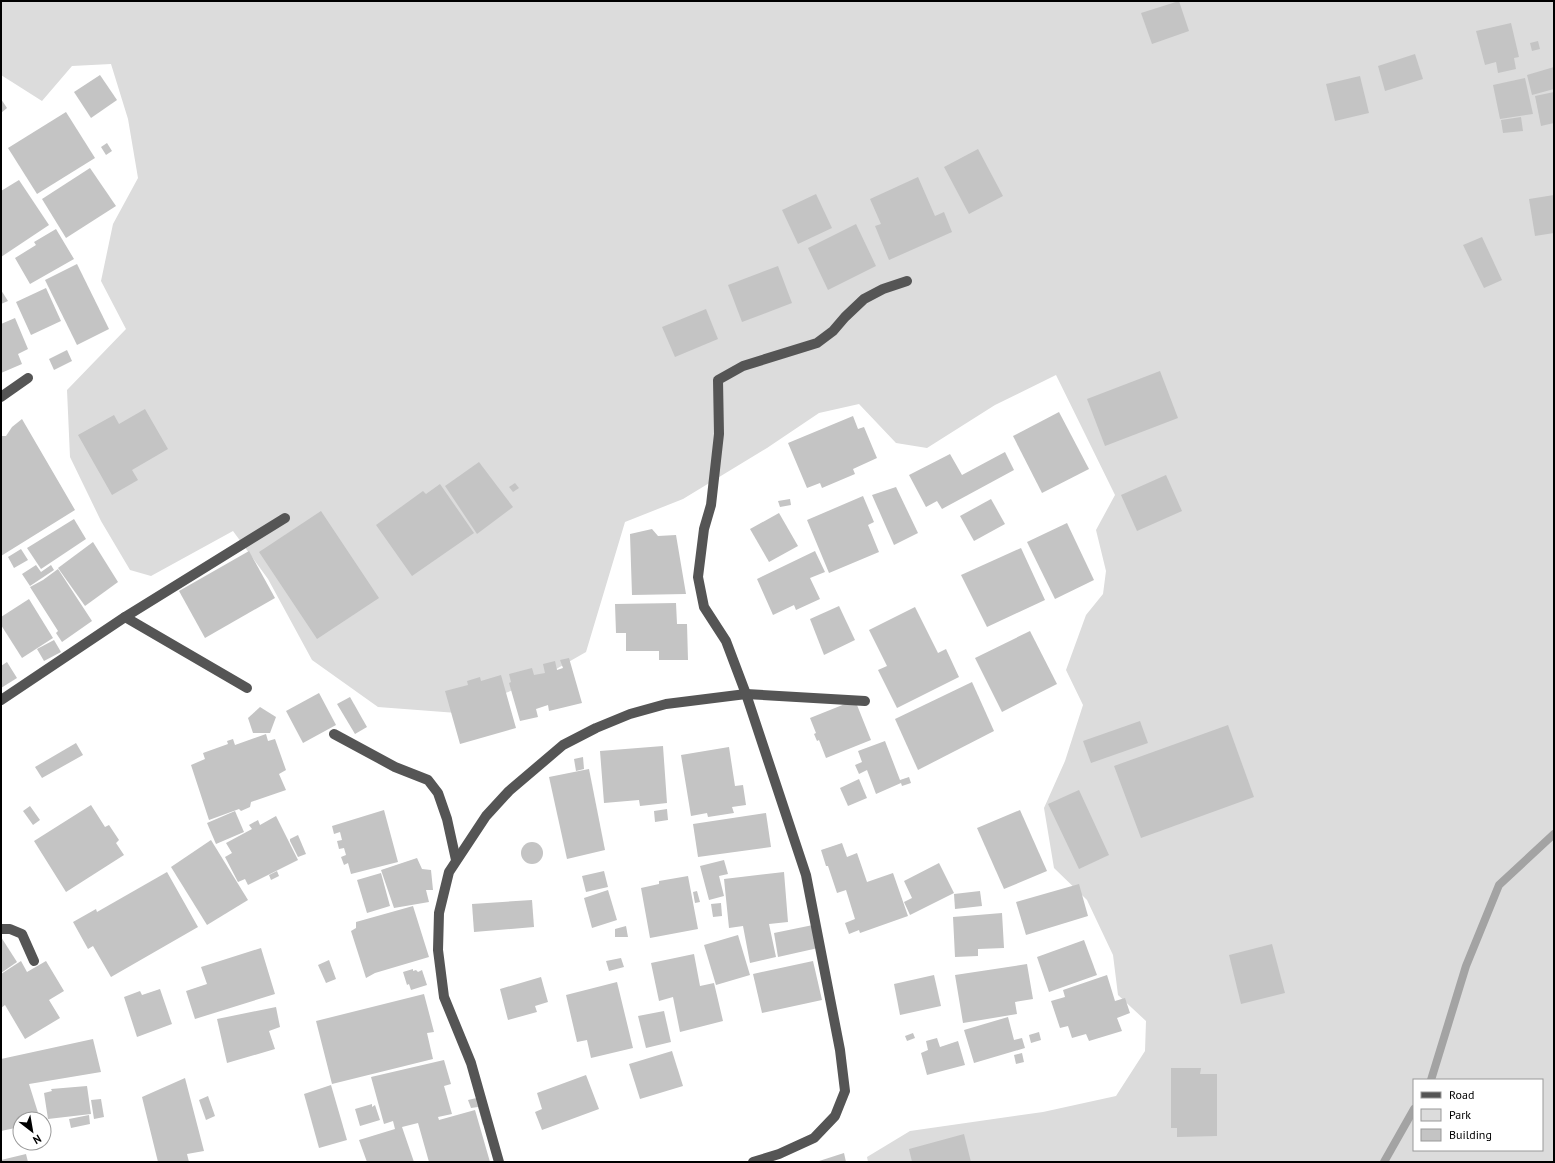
<svg xmlns="http://www.w3.org/2000/svg" width="1555" height="1163" viewBox="0 0 1555 1163" font-family="'PT Sans',sans-serif">
  <style>
    .green { fill: #dcdcdc; fill-rule: evenodd }
    .lines { fill: none; stroke-linecap: round; stroke-linejoin: round }
    .stream { stroke: #a3a3a3; stroke-width: 8 }
    .building { fill: #c4c4c4 }
    .minor { stroke: #555; stroke-width: 10 }
  </style>
  <rect width="100%" height="100%" fill="#fff"/>
  <!-- green -->
  <path class="green" d="M1,1h1553v1161h-686l-1,-5 43,-26 133,-19 73,-16 29,-45 1,-30 -28,-26 -5,-40 -26,-55 -33,-32 -10,-60 21,-47 18,-56 -17,-35 20,-55 17,-21 3,-23 -10,-41 19,-35 -59,-120 -61,30 -68,43 -31,-5 -37,-39 -40,9 -52,35 -84,51 -58,23 -39,130 -49,28 -80,33 -79,-6 -66,-47 -44,-81 -35,-48 -82,45 -21,-6 -29,-49 -31,-64 -3,-67 59,-61 -25,-48 12,-57 25,-46 -10,-59 -17,-55 -39,2 -30,35 -41,-26zM1414,1080h128v70h-128z"/>
  <g class="lines">
    <!-- stream -->
    <g class="stream">
      <path d="M1431,1080l35,-114 33,-81 55,-51"/>
      <path d="M1384,1162l30,-53"/>
    </g>
  </g>
  <!-- building -->
  <g class="building">
    <path d="M1179,1l10,30 -37,13 -11,-31z"/>
    <path d="M1511,23l8,34 -5,1 2,11 -18,4 -2,-11 -11,3 -9,-34z"/>
    <path d="M1538,41l2,8 -8,2 -2,-8z"/>
    <path d="M1415,54l8,25 -38,12 -7,-25z"/>
    <path d="M1554,67v22l-22,6 -5,-20z"/>
    <path d="M100,75l17,25 -26,18 -17,-26z"/>
    <path d="M1360,76l9,37 -34,8 -9,-37z"/>
    <path d="M1525,78l8,36 -33,5 -7,-34z"/>
    <path d="M1554,92v31l-13,3 -6,-30z"/>
    <path d="M1,99l6,9 -6,5z"/>
    <path d="M66,112l29,46 -58,36 -29,-46z"/>
    <path d="M1521,117l2,14 -20,2 -2,-13z"/>
    <path d="M107,143l5,8 -6,4 -5,-8z"/>
    <path d="M978,149l25,47 -34,18 -25,-47z"/>
    <path d="M90,168l26,38 -50,32 -24,-39z"/>
    <path d="M918,177l17,39 9,-4 8,20 -63,28 -14,-34 6,-2 -11,-25z"/>
    <path d="M19,180l30,45 -48,32v-66z"/>
    <path d="M816,194l16,34 -34,16 -16,-34z"/>
    <path d="M1554,195v38l-19,3 -6,-37z"/>
    <path d="M856,224l20,42 -48,24 -20,-42z"/>
    <path d="M56,229l18,30 -44,25 -15,-26 21,-13 -2,-3z"/>
    <path d="M1482,237l20,43 -18,8 -21,-43z"/>
    <path d="M77,264l32,65 -32,16 -32,-65z"/>
    <path d="M778,266l14,37 -50,19 -14,-37z"/>
    <path d="M46,288l15,33 -30,14 -15,-33z"/>
    <path d="M1,290l7,11 -7,3z"/>
    <path d="M706,309l12,30 -43,18 -13,-30z"/>
    <path d="M15,318l13,31 -10,5 4,10 -21,9v-49z"/>
    <path d="M67,350l5,11 -18,9 -5,-11z"/>
    <path d="M1160,371l18,47 -73,28 -18,-47z"/>
    <path d="M145,409l23,40 -36,21 6,10 -26,15 -34,-60 36,-20 5,9z"/>
    <path d="M1059,412l30,57 -47,24 -29,-57z"/>
    <path d="M853,416l5,13 6,-2 13,31 -24,11 2,5 -33,14 -2,-5 -13,5 -19,-45z"/>
    <path d="M22,419l53,91 -74,46v-120h5l6,-9z"/>
    <path d="M1005,452l9,18 -72,39 -5,-8 -11,6 -17,-32 41,-21 12,21z"/>
    <path d="M479,462l34,45 -36,27 -32,-48z"/>
    <path d="M1166,475l16,36 -45,20 -16,-36z"/>
    <path d="M515,483l4,5 -6,4 -4,-5z"/>
    <path d="M440,484l34,49 -62,43 -36,-51 47,-34 3,3z"/>
    <path d="M896,487l22,46 -24,12 -22,-50z"/>
    <path d="M863,496l11,26 -6,3 11,27 -50,21 -22,-53z"/>
    <path d="M790,499l1,6 -11,2 -2,-6z"/>
    <path d="M991,499l14,25 -31,17 -14,-25z"/>
    <path d="M321,511l58,87 -62,41 -58,-87z"/>
    <path d="M779,513l19,33 -29,16 -19,-33z"/>
    <path d="M74,519l12,20 -45,30 -14,-21z"/>
    <path d="M1067,523l27,57 -39,19 -28,-57z"/>
    <path d="M652,529l6,7 18,-1 10,59 -54,1 -2,-61z"/>
    <path d="M93,542l25,40 -33,24 -27,-38z"/>
    <path d="M1021,548l24,52 -58,27 -26,-52z"/>
    <path d="M21,549l7,11 -14,8 -6,-11z"/>
    <path d="M249,551l26,47 -70,40 -26,-47z"/>
    <path d="M815,551l10,21 -15,6 10,21 -24,11 -2,-5 -21,10 -16,-36z"/>
    <path d="M36,565l5,7 10,-7 3,5 -24,16 -8,-12z"/>
    <path d="M58,569l34,52 -30,21 -6,-9 2,-2 -28,-44 13,-7z"/>
    <path d="M29,599l24,39 -31,20 -21,-33v-8z"/>
    <path d="M676,603l1,21h10l1,36h-29v-9h-33v-18h-10l-1,-29z"/>
    <path d="M839,606l16,34 -31,15 -14,-36z"/>
    <path d="M915,607l23,46 8,-4 13,28 -62,31 -19,-38 9,-4 -18,-36z"/>
    <path d="M1030,631l27,53 -55,28 -27,-54z"/>
    <path d="M54,640l7,12 -17,9 -7,-12z"/>
    <path d="M569,658l13,45 -33,8 -1,-6 -12,4 2,8 -18,4 -11,-38 2,-1 -2,-8 23,-6 2,7 11,-2 -2,-9 12,-3 2,9 6,-2 -3,-8z"/>
    <path d="M7,662l10,16 -16,10v-22z"/>
    <path d="M501,675l15,53 -56,16 -15,-53 23,-6 -1,-4 13,-4 1,4z"/>
    <path d="M972,682l22,49 -76,39 -23,-51z"/>
    <path d="M319,693l17,32 -33,18 -17,-32z"/>
    <path d="M350,697l17,30 -12,7 -18,-30z"/>
    <path d="M855,700l16,40 -45,18 -7,-18 -2,1 -3,-7 2,-1 -6,-15z"/>
    <path d="M260,707l16,10 -6,16h-17l-5,-15z"/>
    <path d="M1140,721l8,22 -57,20 -8,-22z"/>
    <path d="M1228,725l26,72 -113,41 -27,-72z"/>
    <path d="M266,734l2,7 7,-2 11,31 -7,4 7,16 -35,12 -1,5 -9,4 -2,-2 -30,11 -18,-55 14,-6 -2,-6 25,-9 -1,-3 6,-2 2,6z"/>
    <path d="M885,741l15,39 9,-3 2,6 -9,3 -1,-3 -25,11 -9,-24 -8,4 -4,-9 7,-3 -4,-11z"/>
    <path d="M76,743l7,12 -41,23 -7,-11z"/>
    <path d="M663,746l4,57 -27,3 -1,-6 -35,3 -4,-52z"/>
    <path d="M729,747l6,39 8,-1 3,20 -14,2 2,6 -26,4 -1,-4 -16,3 -10,-61z"/>
    <path d="M583,757l1,12 -8,2 -2,-12z"/>
    <path d="M589,769l16,81 -38,9 -18,-82z"/>
    <path d="M859,779l8,19 -19,8 -8,-18z"/>
    <path d="M1079,790l30,65 -30,14 -31,-65z"/>
    <path d="M91,805l14,22 4,-2 10,15 -3,3 8,12 -58,37 -32,-51z"/>
    <path d="M30,806l10,14 -7,5 -10,-14z"/>
    <path d="M667,809l1,11 -13,2 -1,-11z"/>
    <path d="M384,810l14,52 -47,12 -3,-11 -4,2 -3,-8 5,-2 -2,-7 -5,1 -2,-8 5,-1 -2,-8 -6,2 -2,-8z"/>
    <path d="M1020,810l27,61 -43,18 -27,-61z"/>
    <path d="M235,811l9,21 -28,12 -9,-21z"/>
    <path d="M766,813l5,34 -73,10 -5,-33z"/>
    <path d="M276,816l22,44 -50,25 -3,-6 -7,3 -13,-25 7,-4 -6,-10 26,-14 -3,-4 9,-5 2,5z"/>
    <path d="M298,835l8,19 -8,3 -8,-16v-2z"/>
    <path d="M211,840l37,60 -41,25 -36,-58z"/>
    <circle cx="532" cy="853" r="11"/>
    <path d="M842,843l5,14 10,-4 10,29 26,-9 15,43 -48,17 -1,-3 -10,4 -4,-11 10,-4 -9,-29 -9,3 -9,-27h-2l-5,-16z"/>
    <path d="M417,858l5,11 9,1 2,20h-7l3,12 -35,6 -13,-38z"/>
    <path d="M724,860l4,14 -9,2 5,20 -15,4 -9,-34z"/>
    <path d="M939,863l15,30 -44,22 -6,-13 8,-4 -8,-17z"/>
    <path d="M277,871l2,5 -8,4 -2,-5z"/>
    <path d="M604,871l4,16 -22,5 -4,-16z"/>
    <path d="M167,872l31,55 -87,50 -18,-31 -5,3 -15,-27 23,-13 1,3z"/>
    <path d="M784,872l4,50 -19,2 7,33 -26,6 -7,-37 -14,2 -5,-49z"/>
    <path d="M381,873l9,33 -23,7 -10,-33z"/>
    <path d="M688,876l10,53 -48,9 -9,-50 18,-4v-3z"/>
    <path d="M1079,884l9,32 -62,19 -10,-33z"/>
    <path d="M608,890l9,30 -25,8 -8,-30z"/>
    <path d="M697,891l3,11 -5,1 -2,-11z"/>
    <path d="M980,891l2,15 -27,3 -1,-15z"/>
    <path d="M532,900l2,27 -60,5 -2,-28z"/>
    <path d="M721,903l1,13 -9,1 -2,-13z"/>
    <path d="M413,906l16,51 -54,16 -9,5 -15,-47 5,-3v-6z"/>
    <path d="M1002,913l2,35 -26,1v7l-23,1 -2,-40z"/>
    <path d="M813,925l5,23 -40,9 -4,-24z"/>
    <path d="M626,926l2,11h-13v-8z"/>
    <path d="M738,935l12,40 -34,10 -12,-40z"/>
    <path d="M1,937l16,25 -16,11z"/>
    <path d="M1084,940l13,35 -48,17 -12,-35z"/>
    <path d="M1272,944l13,49 -44,11 -12,-49z"/>
    <path d="M261,948l14,46 -80,25 -9,-28 21,-7 -6,-17z"/>
    <path d="M694,954l6,32 14,-3 9,38 -43,11 -7,-35 -14,4 -8,-38z"/>
    <path d="M621,958l3,9 -15,4 -3,-10z"/>
    <path d="M329,960l7,19 -10,4 -8,-18z"/>
    <path d="M21,961l6,11 19,-11 18,30 -15,9 11,18 -35,21 -20,-34 -4,3v-34z"/>
    <path d="M813,961l9,39 -60,13 -9,-39z"/>
    <path d="M1027,964l6,35 -18,3 2,12 -54,9 -8,-48z"/>
    <path d="M413,969v2l3,-1 2,2 4,-2 5,15 -16,5 -2,-6 -2,1 -4,-13z"/>
    <path d="M934,975l7,31 -41,9 -6,-31z"/>
    <path d="M1107,975l8,26 10,-3 5,15 -13,5 5,13 -33,10 -3,-7 -14,4 -4,-12 -8,2 -9,-27 14,-4 -2,-7z"/>
    <path d="M541,977l7,25 -13,4 2,6 -29,8 -8,-31z"/>
    <path d="M617,982l16,66 -42,10 -4,-18 -10,2 -11,-47z"/>
    <path d="M160,989l12,35 -35,13 -13,-40 16,-6 2,4z"/>
    <path d="M424,994l10,38 -7,1 6,26 -101,25 -16,-63z"/>
    <path d="M276,1007l4,20 -11,4 6,18 -48,14 -10,-44z"/>
    <path d="M664,1011l7,31 -25,6 -8,-32z"/>
    <path d="M1008,1017l6,23 8,-2 3,10 -51,15 -10,-33z"/>
    <path d="M1039,1032l2,8 -10,3 -2,-8z"/>
    <path d="M913,1033l2,5 -8,3 -2,-5z"/>
    <path d="M937,1038l3,9 18,-6 7,24 -38,10 -6,-22 7,-3 -2,-9z"/>
    <path d="M93,1039l8,33 -72,12 11,35h-20v8l-19,4v-72z"/>
    <path d="M672,1051l11,35 -43,13 -11,-35z"/>
    <path d="M1022,1053l2,9 -8,2 -2,-9z"/>
    <path d="M444,1060l7,24 -7,2 8,28 -14,3 1,3 36,-10 15,52h-61l-11,-39 -16,4 12,35h-47l-8,-22 36,-11 -2,-8 -9,3 -13,-47z"/>
    <path d="M1171,1068h30l-1,6h17v62l-40,1v-9h-6z"/>
    <path d="M586,1075l13,34 -57,21 -7,-18 7,-3 -5,-16z"/>
    <path d="M185,1078l19,73 -17,3 2,8h-31l-16,-65z"/>
    <path d="M331,1085l16,55 -28,8 -15,-54z"/>
    <path d="M87,1086l4,28 -43,5 -4,-26 8,-2 -1,-2z"/>
    <path d="M208,1096l7,20 -9,4 -7,-20z"/>
    <path d="M485,1096l7,27 -9,2 -5,-18 -7,1 -3,-8z"/>
    <path d="M101,1099l3,18 -10,2 -3,-19z"/>
    <path d="M372,1104v3l3,-2 5,15 -20,6 -5,-17z"/>
    <path d="M89,1115l1,9 -19,4 -2,-9z"/>
    <path d="M964,1134l7,28h-59l-3,-13z"/>
    <path d="M844,1153l2,9h-30z"/>
    <path d="M26,1154l2,8h-27v-2z"/>
  </g>
  <g class="lines">
    <!-- minor -->
    <g class="minor">
      <path d="M1,397l27,-19"/>
      <path d="M125,617l122,71"/>
      <path d="M1,700l124,-83 160,-99"/>
      <path d="M334,734l61,33 33,13 10,13 9,26 9,41"/>
      <path d="M1,929h9l12,5 12,27"/>
      <path d="M499,1162l-28,-99 -27,-66 -6,-47 1,-37 10,-41 37,-56 23,-25 54,-46 33,-17 34,-14 36,-10 80,-10 119,7"/>
      <path d="M753,1162l26,-8 35,-16 21,-22 10,-25 -5,-41 -34,-175 -60,-181 -20,-53 -22,-34 -6,-30 6,-48 7,-24 8,-71 -1,-54 25,-14 74,-23 16,-12 12,-14 19,-18 19,-10 24,-8"/>
    </g>
  </g>
  <!-- border -->
  <rect width="1555" height="1163" fill="none" stroke="#000000" stroke-width="4"/>
  <!-- legend -->
  <rect x="1413" y="1079" width="130" height="72" fill="#ffffff" stroke="#999999"/>
  <rect x="1421" y="1092" width="20" height="6" fill="#555555" stroke="#999999"/>
  <text x="1449" y="1099" font-size="12" fill="#000000">Road</text>
  <rect x="1421" y="1109" width="20" height="12" fill="#dcdcdc" stroke="#999999"/>
  <text x="1449" y="1119" font-size="12" fill="#000000">Park</text>
  <rect x="1421" y="1129" width="20" height="12" fill="#c4c4c4" stroke="#999999"/>
  <text x="1449" y="1139" font-size="12" fill="#000000">Building</text>
  <!-- north arrow -->
  <g transform="translate(32 1131) rotate(149)"><circle r="19" fill="#ffffff" stroke="#999999"/>
  <path d="M0-3L7 15L0 10L-7 15Z" fill="#000000"/>
  <text y="-6" font-size="11" font-weight="bold" text-anchor="middle" fill="#000000">N</text>
  </g>
</svg>
